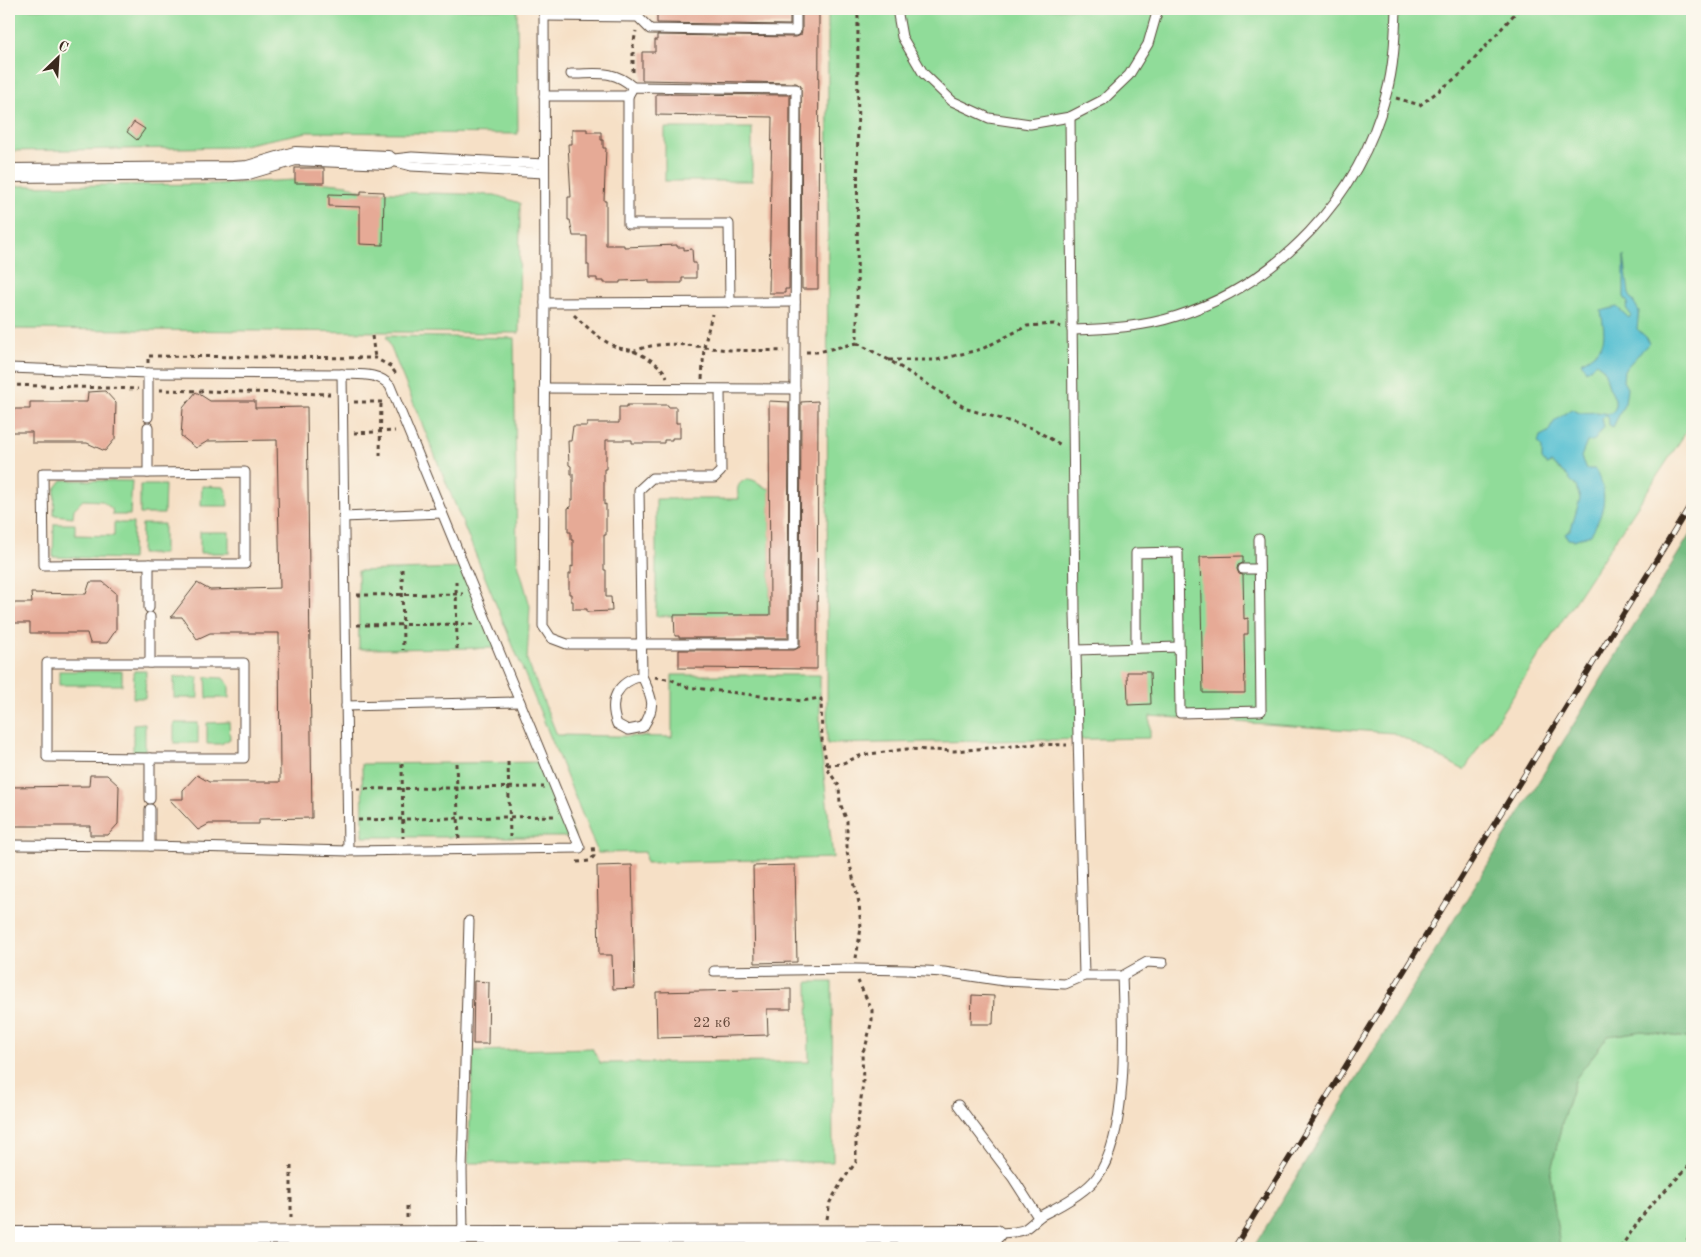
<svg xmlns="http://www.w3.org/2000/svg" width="1701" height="1257" viewBox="0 0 1701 1257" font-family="'Old Standard TT',serif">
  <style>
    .green { fill: #90dc99; stroke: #66835c }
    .forest { fill: #74bc81; stroke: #587350 }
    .water { fill: #56c0d2; stroke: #487578 }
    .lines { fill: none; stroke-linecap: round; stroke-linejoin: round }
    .stream { stroke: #56c0d2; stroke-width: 5 }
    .building { fill: #e6aa96 }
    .service-casing { stroke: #574537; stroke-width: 11 }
    .minor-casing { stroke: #574537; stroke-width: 20 }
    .path { stroke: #574537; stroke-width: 3; stroke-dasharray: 4 4; stroke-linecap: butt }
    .service { stroke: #fff; stroke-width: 9 }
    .minor { stroke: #fff; stroke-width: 18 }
    .rail-casing { stroke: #3b2a1e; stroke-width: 5.5 }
    .rail { stroke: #fbf7ec; stroke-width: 4; stroke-dasharray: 11; stroke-linecap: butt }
    .labels { text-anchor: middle; stroke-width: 4; stroke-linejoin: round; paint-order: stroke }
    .number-label { font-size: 15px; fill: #664a3c }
  </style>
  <rect width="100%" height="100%" fill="#fbf7ec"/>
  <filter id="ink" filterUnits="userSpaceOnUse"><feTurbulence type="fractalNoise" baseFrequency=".02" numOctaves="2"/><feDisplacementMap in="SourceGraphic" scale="10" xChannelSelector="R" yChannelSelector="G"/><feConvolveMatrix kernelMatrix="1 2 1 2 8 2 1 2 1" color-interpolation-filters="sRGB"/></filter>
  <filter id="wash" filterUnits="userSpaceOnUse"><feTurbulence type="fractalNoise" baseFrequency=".0096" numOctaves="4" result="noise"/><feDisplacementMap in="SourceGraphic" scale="20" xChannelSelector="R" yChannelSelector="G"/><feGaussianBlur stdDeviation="1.12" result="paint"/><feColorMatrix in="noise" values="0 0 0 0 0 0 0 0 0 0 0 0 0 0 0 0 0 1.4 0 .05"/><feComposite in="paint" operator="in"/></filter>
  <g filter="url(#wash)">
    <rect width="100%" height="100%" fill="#f6e0c6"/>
    <!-- green -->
    <g class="green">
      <path d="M9,9h508l1,125 -211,-2 -74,15 -224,4z"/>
      <path d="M828,9h864v414l-228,347 -70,-37 -244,-17v22l-323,6z"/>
      <rect x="665" y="128" width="87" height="53"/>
      <path d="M295,180l53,5 13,6 134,4 25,8 -1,130 -510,-4v-143l208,-2z"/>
      <path d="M386,336l128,2 3,222 13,46 -3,54 30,75 115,2v-62h148v64l13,119 -187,5 -1,-11 -47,1z"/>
      <path d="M747,479c10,0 14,8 23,10v126l-114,1v-117h83c-3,-10 -2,-16 8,-20z"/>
      <path d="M62,480l70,1 -2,34h-17l-1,-6 -10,-8 -19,-1 -9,9 -1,8 -19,-2 1,-26z"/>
      <path d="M140,485h25l-1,29h-24z"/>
      <path d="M202,486l22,1 3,7 1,12h-27z"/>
      <path d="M114,523h19l-1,36 -79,-2 1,-33h21v11l39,1z"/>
      <path d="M142,524h22v30h-23z"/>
      <rect x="200" y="532" width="29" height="21"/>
      <path d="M465,568l33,80 -139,1 -1,-78z"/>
      <rect x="59" y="671" width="63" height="14"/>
      <path d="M134,671h12l-1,27h-12z"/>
      <rect x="174" y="677" width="24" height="21"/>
      <path d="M206,677l17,1 6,7v13h-22z"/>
      <path d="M229,722l1,17 -9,5h-14v-21z"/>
      <path d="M145,723v30h-12v-29z"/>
      <rect x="174" y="723" width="24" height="20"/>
      <path d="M545,762l30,75h-212l-1,-73z"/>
      <path d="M808,982h24l1,180 -365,1 5,-112 119,-3 8,15 209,-1z"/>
      <path d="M1642,1031l50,8v209h-132l-10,-73 13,-56 13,-41 32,-42z"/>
      <path d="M207,1247h164v1h-165z"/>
    </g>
    <!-- forest -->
    <path class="forest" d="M1692,531v508l-50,-8 -34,5 -32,42 -13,41 -13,56 10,73h-307z"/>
    <!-- water -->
    <path class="water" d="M1624,256l5,38 10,17 -2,18 10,9 2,5 -25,27 -1,11 4,7 -2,15 -12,24 -4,-2 -1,-8 -3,-1 -3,2 2,9 -10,14 -7,1 -6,15 5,12h9c14,24 10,42 -4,65l-17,6 -6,-1 -3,-5 6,-5 9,-30 -4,-13 -12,-13 -13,-10 -4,2 -5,-6v-11l-4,-5 2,-7 8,-4 6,-10 17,-13 9,4 17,-1 13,2 5,-5v-10l-6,-12 -5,-18 -8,-6 -10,8 -5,-9c26,-14 25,-23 20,-51l16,-4 12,11 2,-3 -5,-7 2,-5 -4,-6z"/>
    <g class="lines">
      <!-- stream -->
      <path class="stream" d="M1685,9l7,18"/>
    </g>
    <g id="blocks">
      <!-- building -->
      <g class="building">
        <path d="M657,9h133v16l-133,-2z"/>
        <path d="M802,9h17l-1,280h-16l-1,-203 -5,-3 -154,-3v-28h13v-12h2v-5l139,2 5,-2 1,-4z"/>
        <path d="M656,94l134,1 -1,194h-4v4h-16l3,-176 -116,-2z"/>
        <path d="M134,122l11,7 -8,11 -10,-8z"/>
        <path d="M572,129h15v3h14v8h2v8h3l-2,53h2v44h18v2l53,-2v2h7v3l8,-1 1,14h3v15h-14v5h-33v-3l-29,1v2h-16v-2h-7v-3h-8v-13h-2v-29h-14l-3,-16h-2v-23h3l-3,-53h4z"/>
        <rect x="295" y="168" width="29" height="15"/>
        <path d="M361,191l23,1 -1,53 -23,-1v-37l-31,-1v-12l32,1z"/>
        <path d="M105,391l11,12 -1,36 -10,12 -18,-8h-55v-11h-23v-23h21v-7h57l1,-10z"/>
        <path d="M196,392l14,9h45v7l52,-1 5,411 -53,1v5h-50l-11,6 -29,-31h14v-9l14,-15 12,7h71l-1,-149h-69l-13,6 -15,-22h-11l26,-34 13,7 70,-2 -3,-148 -69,1 -12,7 -15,-12 2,-28z"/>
        <path d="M769,401l20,1 -1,236h-109v-2h-4l-1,-21h96z"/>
        <path d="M818,401l-1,268 -138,-1v-18h115l6,-3 1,-245z"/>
        <path d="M627,405h41v2h8v16h4v15h-8v2h-8v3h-32v-3h-26v29h-2v36l2,-1v31h-2v35h2v27h5l1,14 -25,1v-3h-14v-8h-2v-7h-2v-20h2v-8l2,1v-27h-2v-8h-3v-24l3,-1v-7h2v-26h-2v-8l-2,-1 -1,-24h3l2,-15h14v-3h32v-16h8z"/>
        <path d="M1243,556v7l-5,2 -1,4 2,5 4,1 1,44 4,-1v16h-4l1,59h-42l-3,-136z"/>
        <path d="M90,582h13l13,11v37l-9,13h-17l-3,-10h-57v-10h-21v-20h23l-1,-10 55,1z"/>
        <path d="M1127,672h23l1,32 -23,1z"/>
        <path d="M90,775h17l12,11 -1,38 -10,11h-18v-9h-81v-39l80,-1z"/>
        <path d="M632,865l3,123 -22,1 -1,-34h-13l-2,-89z"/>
        <path d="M795,865l2,97 -42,1 -2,-97z"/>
        <path d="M474,981l15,1 -1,62h-15z"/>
        <path d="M791,989v20h-24l1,26 -111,3 -1,-46z"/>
        <path d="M972,995l22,1 -1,28h-22z"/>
      </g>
    </g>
  </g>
  <g filter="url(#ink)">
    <use href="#blocks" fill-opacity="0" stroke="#574537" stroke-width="1"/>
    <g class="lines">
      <defs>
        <g id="service">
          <path d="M544,9l1,294 -2,323 8,12 16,6h227l2,-555 -163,-2 -5,9"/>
          <path d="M897,9l5,28 21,36 29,28 37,17 41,6 40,-7 33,-17 26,-25 19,-31 10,-35"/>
          <path d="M544,16l94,1 12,12 146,2v-22"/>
          <path d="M571,74c26,0 42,-5 62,13"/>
          <path d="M544,96h84v128h101l1,79"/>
          <path d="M1070,117l5,496 9,363"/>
          <path d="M394,159l18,-2 132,7"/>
          <path d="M388,160l23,6 133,7"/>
          <path d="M545,303l250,-1"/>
          <path d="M1072,330c36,-1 71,-3 105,-14 101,-32 183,-119 209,-221 8,-28 9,-57 10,-86"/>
          <path d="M9,368l139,5v44"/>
          <path d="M148,373l194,1 6,477 -198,-5"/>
          <path d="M342,374c17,1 36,-2 48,12l190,462 -232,3"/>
          <path d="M544,388l251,1"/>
          <path d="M148,427v46h-105l1,92 105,-1v44"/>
          <path d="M148,473l97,-1v92h-96"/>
          <path d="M343,517l99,-4"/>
          <path d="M1243,569h15"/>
          <path d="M1136,648v-95l42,-1 2,161 81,-2 -2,-172"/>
          <path d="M1076,650l103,-3"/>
          <path d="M150,663h94v95h-94"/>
          <path d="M642,676c-25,6 -34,24 -25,48l11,6 15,-3c14,-22 9,-29 -1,-51l-3,-186 13,-12h62l7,-7 -1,-81"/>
          <path d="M346,706l174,-4"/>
          <path d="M150,799v-41l-103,-1v-94h103v-46"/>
          <path d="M9,845l141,1v-37"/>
          <path d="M714,971l141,-2 52,1 37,2 60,9 61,3 19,-8h38l25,-14 16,1"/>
          <path d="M958,1105l55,73 25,39"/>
          <path d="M463,1235l-1,-65 7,-249"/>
          <path d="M996,1248v-14c8,-2 20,-1 27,-4 8,-4 13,-12 21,-16 16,-8 42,-22 53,-37 32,-43 27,-149 25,-201"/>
        </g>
        <g id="minor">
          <path d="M9,173l224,-2 15,-1 47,-14 93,4"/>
          <path d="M9,1236l987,-2"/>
        </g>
      </defs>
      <!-- service casing -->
      <use href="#service" class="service-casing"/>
      <!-- minor casing -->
      <use href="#minor" class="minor-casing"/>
      <!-- path -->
      <g class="path">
        <path d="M633,72v-26l3,-15"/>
        <path d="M1396,98l24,7 41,-31 58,-65"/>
        <path d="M574,315c12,11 25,24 40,31 6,3 13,3 19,5 12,5 29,14 34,26"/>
        <path d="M372,336l3,22"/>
        <path d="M857,343l32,17 78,49 65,19 29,17"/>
        <path d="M633,352c30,-15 66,-4 97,-2 18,1 36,0 54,1"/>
        <path d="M806,352h12l39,-9 1,-334"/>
        <path d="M889,360h48l45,-11 45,-23 27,-2 7,3"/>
        <path d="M148,363v-7l227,2 15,8 7,9"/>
        <path d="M702,379l2,-32 8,-33"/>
        <path d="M9,385l129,4"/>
        <path d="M159,390l171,4"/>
        <path d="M354,402h31"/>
        <path d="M354,433l41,-2"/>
        <path d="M380,456l1,-54"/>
        <path d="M402,569l1,81"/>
        <path d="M456,581l1,68"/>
        <path d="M357,595l106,-1"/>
        <path d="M357,625l119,-1"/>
        <path d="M655,677l17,3 15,7 115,14 18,-3 1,1 1,41 6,30 11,16 1,17 7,18v31l12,51 2,25 -5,30"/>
        <path d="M508,762l2,75"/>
        <path d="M456,763l3,77"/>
        <path d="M402,764l1,74"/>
        <path d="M827,765l14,-1 21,-9 45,-6 47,2 83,-7 30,1"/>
        <path d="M357,789l187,-2"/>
        <path d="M358,820l196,-4"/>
        <path d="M577,862l13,-1 4,-5 -1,-11"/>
        <path d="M291,1166v54"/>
        <path d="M407,1206v14"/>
        <path d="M827,1219l3,-17 11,-19 15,-21v-25l7,-54 -1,-30 4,-8 6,-25v-10l-14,-29"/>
        <path d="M1620,1248l28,-40 44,-45"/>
        <path d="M1683,1248l9,-15"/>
      </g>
      <!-- service -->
      <use href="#service" class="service"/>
      <!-- minor -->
      <use href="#minor" class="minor"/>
      <defs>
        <path id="rail" d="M1234,1248l458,-746"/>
      </defs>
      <!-- rail casing -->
      <use href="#rail" class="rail-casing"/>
      <!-- rail -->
      <use href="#rail" class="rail"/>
    </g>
  </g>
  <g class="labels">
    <!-- number labels -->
    <g class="number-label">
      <text x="712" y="1027">22 к6</text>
    </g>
  </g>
  <!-- margin -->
  <rect width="1701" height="1257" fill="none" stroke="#fbf7ec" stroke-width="30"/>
  <!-- north arrow -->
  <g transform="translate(58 58) rotate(25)" stroke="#fbf7ec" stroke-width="4" paint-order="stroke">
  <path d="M0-4L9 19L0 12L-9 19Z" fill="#3b2a1e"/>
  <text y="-8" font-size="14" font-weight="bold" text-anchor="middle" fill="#3b2a1e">С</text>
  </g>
</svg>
